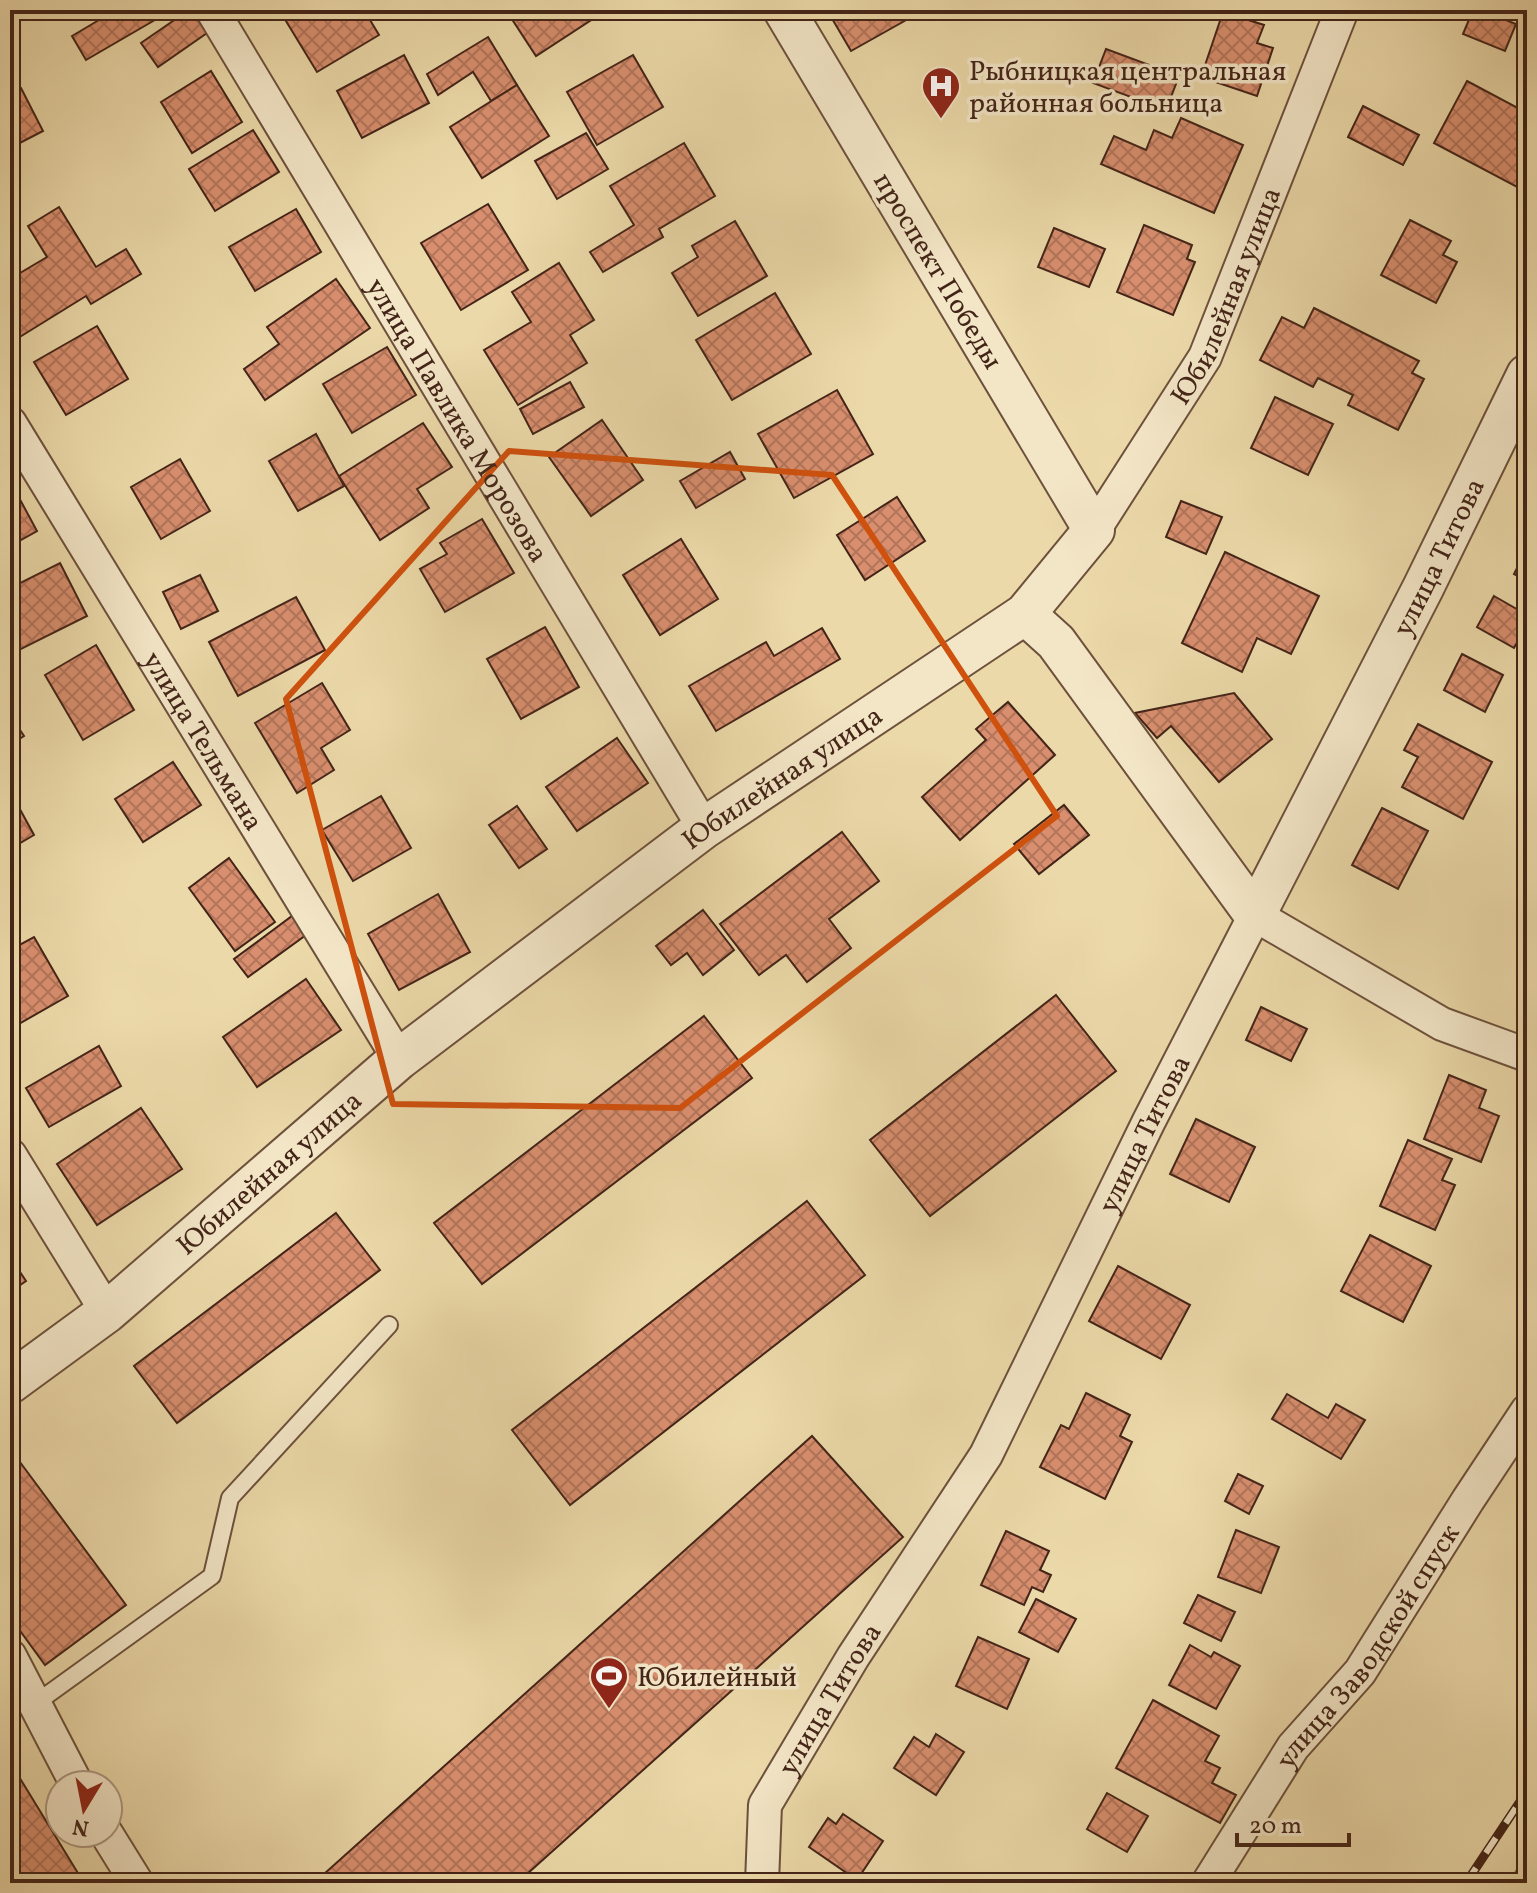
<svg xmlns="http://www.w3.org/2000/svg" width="1537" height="1893" viewBox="0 0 1537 1893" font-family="Vollkorn,serif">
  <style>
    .forest { fill: url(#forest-crowns); stroke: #7a7252; stroke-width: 2 }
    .building { fill: url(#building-cross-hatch); stroke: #432418; stroke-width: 2 }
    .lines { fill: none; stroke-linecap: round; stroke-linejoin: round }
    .service-casing { stroke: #6d513c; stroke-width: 20 }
    .minor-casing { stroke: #6d513c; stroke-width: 36 }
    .tertiary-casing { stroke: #6d513c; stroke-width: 44 }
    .service { stroke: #f3e6c7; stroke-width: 16 }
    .minor { stroke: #f3e6c7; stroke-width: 32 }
    .tertiary { stroke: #f3e6c7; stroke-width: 40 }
    .rail-casing { stroke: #432418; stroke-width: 9 }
    .rail { stroke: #f3e6c7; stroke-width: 6; stroke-dasharray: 18; stroke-linecap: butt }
    .marked { fill: none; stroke: #cf510e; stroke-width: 6; stroke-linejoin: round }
    .labels { text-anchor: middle; stroke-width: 7; stroke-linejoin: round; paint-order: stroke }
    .poi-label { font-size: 28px; fill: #432418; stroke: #f3e6c7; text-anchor: start }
    .street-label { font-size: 28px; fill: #432418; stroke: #f3e6c7 }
  </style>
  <defs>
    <pattern id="forest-crowns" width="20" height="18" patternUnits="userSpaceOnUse" patternTransform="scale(2)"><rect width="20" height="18" fill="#b2c08c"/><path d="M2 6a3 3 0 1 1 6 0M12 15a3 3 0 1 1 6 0" fill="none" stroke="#929c71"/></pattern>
    <pattern id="building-cross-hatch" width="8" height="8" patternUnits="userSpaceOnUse" patternTransform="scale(2)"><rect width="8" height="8" fill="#d98f6f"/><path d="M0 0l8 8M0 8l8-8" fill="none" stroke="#b2755a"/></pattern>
  </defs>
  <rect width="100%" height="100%" fill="#ecd9a9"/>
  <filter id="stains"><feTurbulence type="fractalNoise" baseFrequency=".0025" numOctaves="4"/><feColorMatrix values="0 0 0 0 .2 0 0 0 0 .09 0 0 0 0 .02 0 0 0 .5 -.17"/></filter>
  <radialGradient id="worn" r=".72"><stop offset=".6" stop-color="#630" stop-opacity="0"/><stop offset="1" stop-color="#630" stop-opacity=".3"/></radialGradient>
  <!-- forest -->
  <path class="forest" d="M1527,1855v28h-19z"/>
  <!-- building -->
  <g class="building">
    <path d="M116,10h56l-86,50 -14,-24z"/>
    <path d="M189,10h22l9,14 -62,43 -17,-24z"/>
    <path d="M304,10h60l15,25 -62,37 -31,-51z"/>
    <path d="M506,10h98l1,1 -69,45z"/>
    <path d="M827,10h97l-73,41z"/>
    <path d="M1473,10h8l35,14 -11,27 -42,-17z"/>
    <path d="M1223,12l41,13 -7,18 16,5 -16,48 -56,-19z"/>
    <path d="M488,37l29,48 -26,16 -18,-29 -35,23 -11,-21z"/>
    <path d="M1106,49l73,27 -13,34 -73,-27z"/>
    <path d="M404,55l25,48 -67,35 -25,-47z"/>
    <path d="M633,55l30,52 -66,38 -30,-53z"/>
    <path d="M211,71l31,51 -50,31 -31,-51z"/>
    <path d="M1467,81l60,32v55l-10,19 -83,-44z"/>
    <path d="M517,85l32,51 -67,42 -32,-51z"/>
    <path d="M21,88l22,43 -33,17v-54z"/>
    <path d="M1363,106l56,29 -16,30 -55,-28z"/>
    <path d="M1181,118l62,27 -29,68 -113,-49 13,-28 32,14 8,-20 18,8z"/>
    <path d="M253,130l26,42 -64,39 -26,-42z"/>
    <path d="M586,133l22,36 -51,30 -22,-38z"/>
    <path d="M684,143l31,53 -56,33 4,8 -60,35 -13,-20 44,-27 -24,-39z"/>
    <path d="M488,204l40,66 -67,40 -40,-67z"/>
    <path d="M59,207l37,60 30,-18 15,25 -50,30 -5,-8 -76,47v-64l37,-22 -19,-31z"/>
    <path d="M296,209l25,43 -66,39 -26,-44z"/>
    <path d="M1410,220l41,21 -8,14 14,7 -21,41 -55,-28z"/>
    <path d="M735,221l32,55 -69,40 -26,-43 26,-16 -6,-11z"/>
    <path d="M1144,225l48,20 -5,14 8,3 -22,53 -56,-23z"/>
    <path d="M1054,228l51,21 -16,38 -51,-20z"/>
    <path d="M559,263l35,57 -24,15 17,28 -69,42 -34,-55 47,-28 -19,-30z"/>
    <path d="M336,279l34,49 -105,72 -21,-31 35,-25 -12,-17z"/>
    <path d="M775,293l36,61 -79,46 -36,-60z"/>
    <path d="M1314,308l105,53 -7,12 12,6 -26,51 -50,-25 5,-10 -35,-17 -5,9 -53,-27 22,-43 22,11z"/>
    <path d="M97,326l31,53 -62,36 -32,-53z"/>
    <path d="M387,347l29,48 -64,38 -29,-49z"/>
    <path d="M570,382l14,25 -51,27 -13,-25z"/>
    <path d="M837,390l36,64 -79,44 -36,-64z"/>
    <path d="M1275,397l58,27 -25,51 -57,-27z"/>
    <path d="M602,420l41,60 -52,36 -42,-59z"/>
    <path d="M423,423l29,44 -35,22 12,19 -49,32 -41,-64z"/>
    <path d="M316,434l28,52 -46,25 -29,-50z"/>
    <path d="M730,452l15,27 -49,29 -16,-27z"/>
    <path d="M180,459l30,52 -49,28 -30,-52z"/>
    <path d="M10,481l27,50 -27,15z"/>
    <path d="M897,497l28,44 -60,39 -28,-45z"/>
    <path d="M1181,501l41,16 -16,37 -40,-17z"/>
    <path d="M482,519l32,54 -69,39 -25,-43 27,-15 -7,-11z"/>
    <path d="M681,539l37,60 -58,36 -37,-60z"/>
    <path d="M1527,548v33l-13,-7z"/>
    <path d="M1225,552l94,44 -28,58 -34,-16 -15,34 -60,-29z"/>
    <path d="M60,563l27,53 -74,37 -3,-7v-58z"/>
    <path d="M200,575l18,36 -37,18 -18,-37z"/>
    <path d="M1494,596l33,19v10l-13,23 -37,-21z"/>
    <path d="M296,597l29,53 -87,46 -29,-54z"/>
    <path d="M545,627l34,60 -58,32 -34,-60z"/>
    <path d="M822,628l18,31 -124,72 -27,-45 77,-44 8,14z"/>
    <path d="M96,645l38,65 -51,30 -38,-65z"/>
    <path d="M1462,654l41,21 -18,37 -41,-22z"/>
    <path d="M322,683l28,47 -29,18 13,22 -37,23 -42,-70z"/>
    <path d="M1234,693l38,46 -53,43 -48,-56 -14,12 -22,-25z"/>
    <path d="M1008,702l47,53 -95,85 -38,-43 64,-57 -10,-11z"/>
    <path d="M10,715l14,21 -14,9z"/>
    <path d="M1418,724l74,38 -29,57 -61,-32 16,-30 -14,-7z"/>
    <path d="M617,738l31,45 -71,48 -31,-44z"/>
    <path d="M173,762l28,43 -58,37 -28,-43z"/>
    <path d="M381,796l30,52 -58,33 -31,-51z"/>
    <path d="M16,802l18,33 -24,14v-44z"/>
    <path d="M1064,805l25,30 -50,39 -25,-30z"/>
    <path d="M517,806l30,43 -28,19 -30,-43z"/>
    <path d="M1382,808l46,23 -30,58 -46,-24z"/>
    <path d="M842,832l37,49 -50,38 22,29 -44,34 -21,-27 -27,20 -39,-51z"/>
    <path d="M229,858l46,64 -40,29 -46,-63z"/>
    <path d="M438,894l32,58 -71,38 -31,-56z"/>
    <path d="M703,910l31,40 -31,25 -16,-22 -16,12 -15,-19z"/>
    <path d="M292,916l14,19 -58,42 -14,-18z"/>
    <path d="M34,937l34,59 -58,33v-79z"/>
    <path d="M306,979l35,51 -84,57 -34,-50z"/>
    <path d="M1056,995l60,76 -186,145 -60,-76z"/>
    <path d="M1261,1007l46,22 -16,32 -45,-21z"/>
    <path d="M704,1016l48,62 -270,206 -48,-61z"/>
    <path d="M99,1046l22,40 -72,41 -23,-39z"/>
    <path d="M1449,1075l37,15 -7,18 20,8 -18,46 -57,-23z"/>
    <path d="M141,1108l41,61 -85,56 -40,-61z"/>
    <path d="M1196,1119l59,28 -26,55 -59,-28z"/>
    <path d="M1408,1140l44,19 -10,21 13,5 -20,45 -55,-24z"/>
    <path d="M807,1201l58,74 -295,230 -58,-75z"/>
    <path d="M336,1213l44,57 -203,153 -43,-57z"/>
    <path d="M1370,1235l61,31 -28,56 -62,-31z"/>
    <path d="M10,1257l16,24 -16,11z"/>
    <path d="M1118,1266l72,39 -29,54 -72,-38z"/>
    <path d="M1086,1393l44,22 -10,21 12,6 -27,57 -65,-32 21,-42 8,4z"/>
    <path d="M1287,1394l41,24 8,-14 29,16 -24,39 -69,-40z"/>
    <path d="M812,1436l91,101 -386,346h-203z"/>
    <path d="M11,1450l115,155 -81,60 -35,-48z"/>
    <path d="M1238,1474l25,12 -14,28 -24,-13z"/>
    <path d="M1236,1530l43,17 -18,46 -43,-16z"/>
    <path d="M1006,1531l43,20 -9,19 11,5 -8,17 -11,-5 -8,18 -43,-20z"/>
    <path d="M1198,1595l37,17 -14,29 -37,-18z"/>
    <path d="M1036,1599l40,20 -18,33 -39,-20z"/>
    <path d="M978,1637l51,22 -22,50 -51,-23z"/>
    <path d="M1190,1645l21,12 3,-5 26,14 -24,43 -47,-24z"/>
    <path d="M1153,1700l66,36 -14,25 15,7 -8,15 24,12 -16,28 -104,-55z"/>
    <path d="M936,1734l28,18 -28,43 -42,-27 20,-31 15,10z"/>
    <path d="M10,1762l74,121h-74z"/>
    <path d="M1107,1793l41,23 -21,36 -40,-23z"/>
    <path d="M843,1814l40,27 -26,39 -48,-33 19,-29 8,6z"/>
    <path d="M804,1875l14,8h-18z"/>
  </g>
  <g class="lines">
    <defs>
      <path id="service" d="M36,1703l176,-127 18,-78 159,-173"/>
      <g id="minor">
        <path id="s1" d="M212,10l492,818"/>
        <path id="s2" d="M10,423l389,636"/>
        <path id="s3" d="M1094,530l111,-173 137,-347"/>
        <path d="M10,1155l97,157"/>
        <path d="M10,1656l67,129"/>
        <path d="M106,1833l31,50"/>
        <path id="s4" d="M762,1883l3,-78 88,-148 133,-202 163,-334 106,-206 187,109 85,31"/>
        <path id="s5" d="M1208,1883l85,-136 67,-75 108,-172 59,-89"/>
      </g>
      <g id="tertiary">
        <path id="s6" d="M1025,614l31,28 199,273 168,-327 104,-213"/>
        <path id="s7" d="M10,1383l97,-71 292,-253 305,-231 321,-214 69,-84 -310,-520"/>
      </g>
    </defs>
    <!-- service casing -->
    <use href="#service" class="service-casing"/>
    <!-- minor casing -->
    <use href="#minor" class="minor-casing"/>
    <!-- tertiary casing -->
    <use href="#tertiary" class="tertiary-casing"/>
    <!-- service -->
    <use href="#service" class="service"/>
    <!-- minor -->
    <use href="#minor" class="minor"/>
    <!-- tertiary -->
    <use href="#tertiary" class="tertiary"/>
    <defs>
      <path id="rail" d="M1466,1883l61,-92"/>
    </defs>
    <!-- rail casing -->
    <use href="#rail" class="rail-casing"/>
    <!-- rail -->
    <use href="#rail" class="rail"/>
  </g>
  <!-- marked area -->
  <path class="marked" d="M509,451l323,24 225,341 -377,292 -287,-4 -107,-405z"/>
  <!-- icons -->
  <defs>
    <symbol id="hospital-pin" viewBox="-11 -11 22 30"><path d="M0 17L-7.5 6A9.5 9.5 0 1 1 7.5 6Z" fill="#8f2418" stroke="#f3e6c7"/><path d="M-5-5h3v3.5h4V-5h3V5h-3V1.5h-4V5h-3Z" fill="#fff"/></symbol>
    <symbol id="stadium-pin" viewBox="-11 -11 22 30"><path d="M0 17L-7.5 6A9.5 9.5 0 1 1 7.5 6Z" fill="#8f2418" stroke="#f3e6c7"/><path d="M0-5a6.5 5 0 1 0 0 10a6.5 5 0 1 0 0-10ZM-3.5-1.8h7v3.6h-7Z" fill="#fff"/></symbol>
  </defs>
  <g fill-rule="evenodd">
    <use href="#hospital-pin" x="919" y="64" width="44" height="60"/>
    <use href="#stadium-pin" x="587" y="1654" width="44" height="60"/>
  </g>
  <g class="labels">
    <!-- poi labels -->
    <g class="poi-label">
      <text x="969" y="80">Рыбницкая центральная<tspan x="969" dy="32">районная больница</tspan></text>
      <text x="637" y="1686">Юбилейный</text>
    </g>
    <!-- street labels -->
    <g class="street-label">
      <text transform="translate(939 270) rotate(59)" y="10">проспект Победы</text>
      <text dy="10" stroke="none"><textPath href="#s3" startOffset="270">Юбилейная улица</textPath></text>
      <text dy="10" stroke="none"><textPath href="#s1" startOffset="478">улица Павлика Морозова</textPath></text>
      <text dy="10" stroke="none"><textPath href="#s6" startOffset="782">улица Титова</textPath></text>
      <text dy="10" stroke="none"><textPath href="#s2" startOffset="372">улица Тельмана</textPath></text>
      <text dy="10" stroke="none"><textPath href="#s7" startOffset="982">Юбилейная улица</textPath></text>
      <text dy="10" stroke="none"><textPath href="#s4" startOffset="850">улица Титова</textPath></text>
      <text dy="10" stroke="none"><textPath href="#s7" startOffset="334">Юбилейная улица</textPath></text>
      <text dy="10" stroke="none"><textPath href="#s5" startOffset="286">улица Заводской спуск</textPath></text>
      <text dy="10" stroke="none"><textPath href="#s4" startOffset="202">улица Титова</textPath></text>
    </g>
  </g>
  <!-- margin -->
  <rect width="1537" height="1893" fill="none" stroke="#ecd9a9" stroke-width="40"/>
  <rect x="12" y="12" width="1513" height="1869" fill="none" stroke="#432418" stroke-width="4"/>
  <rect x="20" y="20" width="1497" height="1853" fill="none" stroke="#432418" stroke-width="2"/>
  <!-- north arrow -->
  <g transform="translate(84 1809) rotate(190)"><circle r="38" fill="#f3e6c7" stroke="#ad9881" stroke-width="2"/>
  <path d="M0-6L14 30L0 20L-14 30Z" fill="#8f2418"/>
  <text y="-12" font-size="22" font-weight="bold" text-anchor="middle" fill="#432418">N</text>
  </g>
  <!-- scale -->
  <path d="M1237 1833v12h112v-12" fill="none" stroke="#432418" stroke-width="4"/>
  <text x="1249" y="1833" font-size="24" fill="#432418" stroke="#f3e6c7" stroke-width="6" paint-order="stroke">20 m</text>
  <rect width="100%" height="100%" filter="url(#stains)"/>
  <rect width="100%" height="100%" fill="url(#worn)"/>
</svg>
